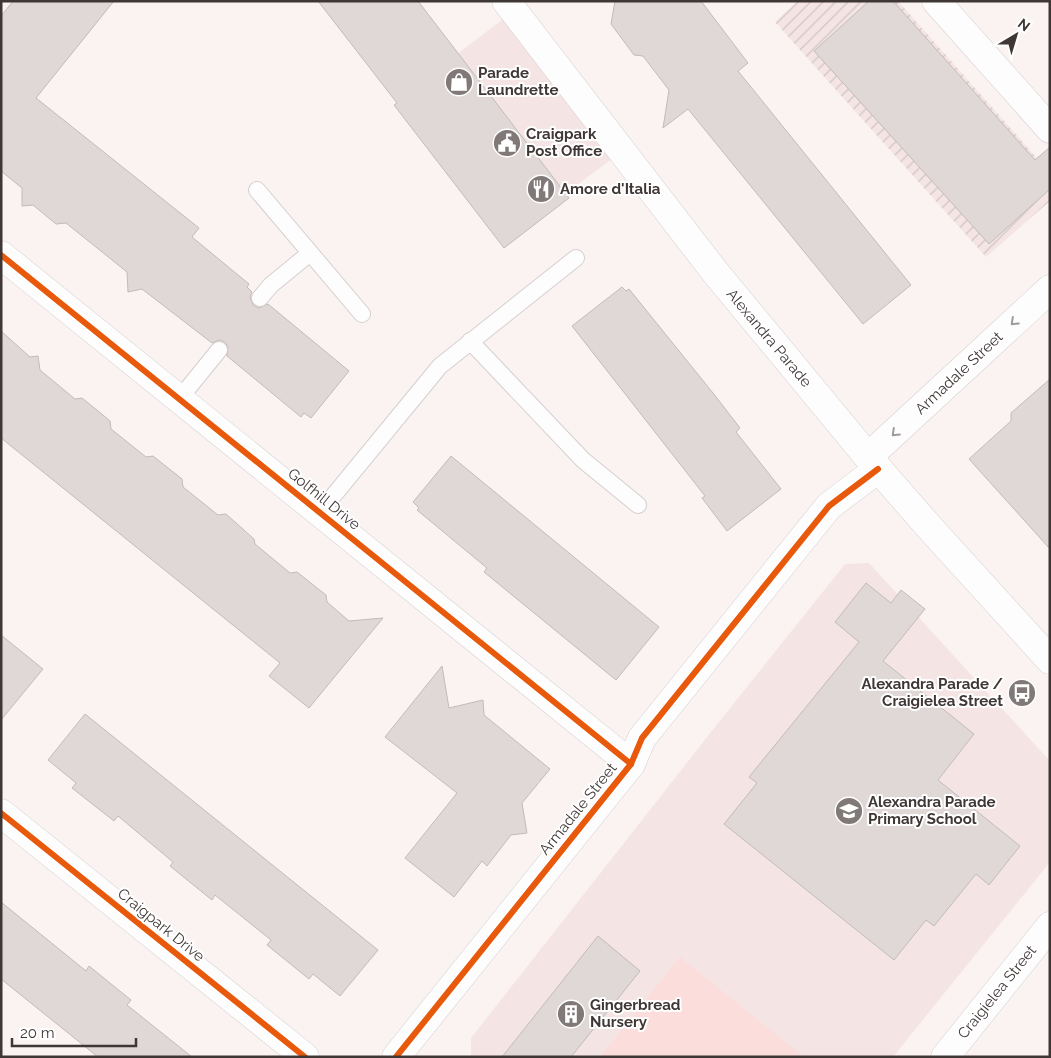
<svg xmlns="http://www.w3.org/2000/svg" width="1051" height="1058" viewBox="0 0 1051 1058" font-family="Raleway,sans-serif">
  <style>
    .built { fill: #f4e5e4 }
    .industrial { fill: url(#industrial-furrows) }
    .green { fill: #fbdddb }
    .building { fill: #dfd8d7; stroke: #c2bbba }
    .lines { fill: none; stroke-linecap: round; stroke-linejoin: round }
    .service-casing { stroke: #d6cfcf; stroke-width: 18 }
    .minor-casing { stroke: #d6cfcf; stroke-width: 29 }
    .primary-casing { stroke: #d6cfcf; stroke-width: 29 }
    .service { stroke: #fefdfd; stroke-width: 16 }
    .minor { stroke: #fefdfd; stroke-width: 28 }
    .primary { stroke: #fefdfd; stroke-width: 28 }
    .cycleway-casing { stroke: #fff; stroke-width: 9 }
    .cycleway { stroke: #e8590c; stroke-width: 6 }
    .oneway { stroke: #9e9a9a }
    .labels { text-anchor: middle; stroke-width: 4; stroke-linejoin: round; paint-order: stroke }
    .poi-label { font-size: 15px; font-weight: bold; fill: #3f3736; stroke: #fff; text-anchor: start }
    .street-label { font-size: 15px; fill: #3f3736; stroke: #fff }
  </style>
  <defs>
    <pattern id="industrial-furrows" width="10" height="10" patternUnits="userSpaceOnUse" patternTransform="scale(1.25)"><rect width="10" height="10" fill="#f4e5e4"/><path d="M-1 1l2-2M0 10L10 0M9 11l2-2" fill="none" stroke="#d2c5c4"/></pattern>
  </defs>
  <rect width="100%" height="100%" fill="#faf3f2"/>
  <!-- built -->
  <g class="built">
    <path d="M511,13l110,139 -92,69 -107,-140z"/>
    <path d="M869,563l181,198v101l-157,195h-422v-19l244,-311 130,-163z"/>
  </g>
  <!-- industrial -->
  <path class="industrial" d="M798,1h100l152,172v28l-64,56 -211,-235z"/>
  <!-- green -->
  <path class="green" d="M680,957l124,100h-204z"/>
  <!-- building -->
  <g class="building">
    <path d="M13,1h101l-78,97 163,130 -7,9 57,47 -2,3 5,5 -2,5 3,8 6,3 9,-4 81,67 -38,47 -7,-5 -3,4 -74,-61 1,-9 -3,-5 -5,-2 -8,3 -70,-54 -14,3 -1,-20 -61,-49 -10,1 -23,-19 -11,1v-18l-21,-17v-155z"/>
    <path d="M318,1h100l151,197 -65,50 -110,-143 3,-2z"/>
    <path d="M615,1h86l47,62 -10,8 173,214 -48,39 -175,-215 -25,19 6,-38 -26,-34 -9,-1 -23,-31z"/>
    <path d="M869,1h24l142,159 15,-13v42l-61,55 -175,-193z"/>
    <path d="M622,287l4,4 3,-2 84,104 27,35 -4,4 45,57 -54,42 -25,-33 3,-2 -133,-170z"/>
    <path d="M1,331l29,26 8,-1 2,14 35,29 7,-1 21,17 7,6 1,8 35,28 7,-1 29,23 1,8 35,28 8,-1 28,25 1,5 35,29 7,-1 29,23 1,7 22,19 34,-3 -74,90 -40,-32 11,-13 -279,-225z"/>
    <path d="M1050,379v170l-81,-90 42,-38v-8z"/>
    <path d="M451,456l208,171 -43,53 -132,-108 3,-4 -70,-58 2,-2 -6,-6z"/>
    <path d="M866,583l25,20 10,-13 24,19 -42,52 91,73 -36,46 82,66 -31,39 -13,-11 -42,52 -8,-6 -32,40 -170,-136 33,-41 -8,-6 110,-135 -24,-20z"/>
    <path d="M1,635l42,34 -42,51z"/>
    <path d="M442,666l7,42 34,-8 1,15 66,54 -28,34 5,30 -16,2 -24,31 -5,-5 -28,36 -49,-39 52,-65 -72,-56z"/>
    <path d="M85,714l293,236 -38,46 -27,-22 -4,5 -42,-34 4,-5 -56,-45 -3,5 -42,-34 3,-4 -55,-46 -4,5 -42,-33 4,-5 -28,-23z"/>
    <path d="M1,902l85,69 3,-5 42,34 -4,5 65,52h-94l-97,-78z"/>
    <path d="M598,936l42,35 -69,86h-69z"/>
  </g>
  <g class="lines">
    <defs>
      <g id="service">
        <path d="M257,190l105,124"/>
        <path d="M260,298l11,-13 39,-32"/>
        <path d="M470,341l113,119 55,45"/>
        <path d="M180,398l39,-48"/>
        <path d="M320,512l120,-146 136,-108"/>
      </g>
      <g id="minor">
        <path d="M936,1l114,128"/>
        <path d="M1,255l630,509"/>
        <path d="M868,457l182,-168"/>
        <path d="M1,813l304,244"/>
        <path d="M396,1057l235,-293 11,-26 187,-232 49,-37"/>
        <path d="M945,1057l105,-131"/>
      </g>
      <path id="primary" d="M506,1l209,271 153,185 62,71 120,132"/>
    </defs>
    <!-- service casing -->
    <use href="#service" class="service-casing"/>
    <!-- minor casing -->
    <use href="#minor" class="minor-casing"/>
    <!-- primary casing -->
    <use href="#primary" class="primary-casing"/>
    <!-- service -->
    <use href="#service" class="service"/>
    <!-- minor -->
    <use href="#minor" class="minor"/>
    <!-- primary -->
    <use href="#primary" class="primary"/>
    <defs>
      <g id="cycleway">
        <path d="M1,255l630,509"/>
        <path d="M1,813l304,244"/>
        <path d="M396,1057l235,-293 11,-26 187,-232 49,-37"/>
      </g>
    </defs>
    <!-- cycleway casing -->
    <use href="#cycleway" class="cycleway-casing"/>
    <!-- cycleway -->
    <use href="#cycleway" class="cycleway"/>
  </g>
  <!-- one-way arrows -->
  <defs><path id="oneway-chevron" d="M-2-3.5L2.5 0L-2 3.5" fill="none" stroke-width="1.6" stroke-linecap="round" stroke-linejoin="round" transform="scale(1.25)"/></defs>
  <g class="oneway">
    <use href="#oneway-chevron" transform="translate(1014 322) rotate(137)"/>
    <use href="#oneway-chevron" transform="translate(895 433) rotate(137)"/>
  </g>
  <!-- icons -->
  <defs>
    <symbol id="shop-disc" viewBox="-11 -11 22 22"><circle r="9.5" fill="#807978" stroke="#fff"/><path d="M-5-2.5h2.3a2.7 3.5 0 0 1 5.4 0H5L5.5 6h-11ZM-1.5-2.5h3a1.5 2.3 0 0 0-3 0Z" fill="#fff"/></symbol>
    <symbol id="civic-disc" viewBox="-11 -11 22 22"><circle r="9.5" fill="#807978" stroke="#fff"/><path d="M-.6-6.5H3V-4.5H.6V-3L4-1V1h2V6H-6V1h2V-1L-.6-3ZM-1.2 2.5V6h2.4V2.5Z" fill="#fff"/></symbol>
    <symbol id="restaurant-disc" viewBox="-11 -11 22 22"><circle r="9.5" fill="#807978" stroke="#fff"/><path d="M-5-6h1v4h1v-4h1v4h1v-4h1v5L-1.5 .5V6h-2V.5L-5-1ZM5-6V6H3V1.5H1.5Q1.5-4 5-6Z" fill="#fff"/></symbol>
    <symbol id="bus-disc" viewBox="-11 -11 22 22"><circle r="9.5" fill="#807978" stroke="#fff"/><path d="M-5-6H5V4H4V6H2V4H-2V6H-4V4H-5ZM-3.5-4V0h7V-4ZM-3.5 1.2v1.5H-2V1.2ZM2 1.2v1.5H3.5V1.2Z" fill="#fff"/></symbol>
    <symbol id="school-disc" viewBox="-11 -11 22 22"><circle r="9.5" fill="#807978" stroke="#fff"/><path d="M0-5L7-2L0 1L-7-2ZM-4 1L0 2.5L4 1V4Q0 6-4 4Z" fill="#fff"/></symbol>
    <symbol id="building-disc" viewBox="-11 -11 22 22"><circle r="9.5" fill="#807978" stroke="#fff"/><path d="M-4-6H4V6H1V3H-1V6H-4ZM-2.5-4.3h1.7v1.8h-1.7ZM.8-4.3h1.7v1.8H.8ZM-2.5-1h1.7V.8h-1.7ZM.8-1h1.7V.8H.8Z" fill="#fff"/></symbol>
  </defs>
  <g fill-rule="evenodd">
    <use href="#shop-disc" x="443" y="66" width="32" height="32"/>
    <use href="#civic-disc" x="491" y="127" width="32" height="32"/>
    <use href="#restaurant-disc" x="525" y="173" width="32" height="32"/>
    <use href="#bus-disc" x="1006" y="677" width="32" height="32"/>
    <use href="#school-disc" x="833" y="795" width="32" height="32"/>
    <use href="#building-disc" x="555" y="998" width="32" height="32"/>
  </g>
  <g class="labels">
    <!-- poi labels -->
    <g class="poi-label">
      <text x="478" y="78">Parade<tspan x="478" dy="17">Laundrette</tspan></text>
      <text x="526" y="139">Craigpark<tspan x="526" dy="17">Post Office</tspan></text>
      <text x="560" y="194">Amore d'Italia</text>
      <text x="1003" y="689" text-anchor="end">Alexandra Parade /<tspan x="1003" dy="17">Craigielea Street</tspan></text>
      <text x="868" y="807">Alexandra Parade<tspan x="868" dy="17">Primary School</tspan></text>
      <text x="590" y="1010">Gingerbread<tspan x="590" dy="17">Nursery</tspan></text>
    </g>
    <!-- street labels -->
    <g class="street-label">
      <text transform="translate(769 338) rotate(50)" y="5">Alexandra Parade</text>
      <text transform="translate(959 373) rotate(-43)" y="5">Armadale Street</text>
      <text transform="translate(324 499) rotate(39)" y="5">Golfhill Drive</text>
      <text transform="translate(578 809) rotate(-51)" y="5">Armadale Street</text>
      <text transform="translate(161 925) rotate(39)" y="5">Craigpark Drive</text>
      <text transform="translate(997 992) rotate(-51)" y="5">Craigielea Street</text>
    </g>
  </g>
  <!-- border -->
  <rect width="1051" height="1058" fill="none" stroke="#3f3736" stroke-width="5"/>
  <!-- north arrow -->
  <g transform="translate(1016 35) rotate(38)" stroke="#ffffff" stroke-width="4" paint-order="stroke">
  <path d="M0-4L9 19L0 12L-9 19Z" fill="#3f3736"/>
  <text y="-8" font-size="14" font-weight="bold" text-anchor="middle" fill="#3f3736">N</text>
  </g>
  <!-- scale -->
  <path d="M12 1038v8h124v-8" fill="none" stroke="#3f3736" stroke-width="2.5"/>
  <text x="20" y="1038" font-size="15" fill="#3f3736" stroke="#ffffff" stroke-width="4" paint-order="stroke">20 m</text>
</svg>
